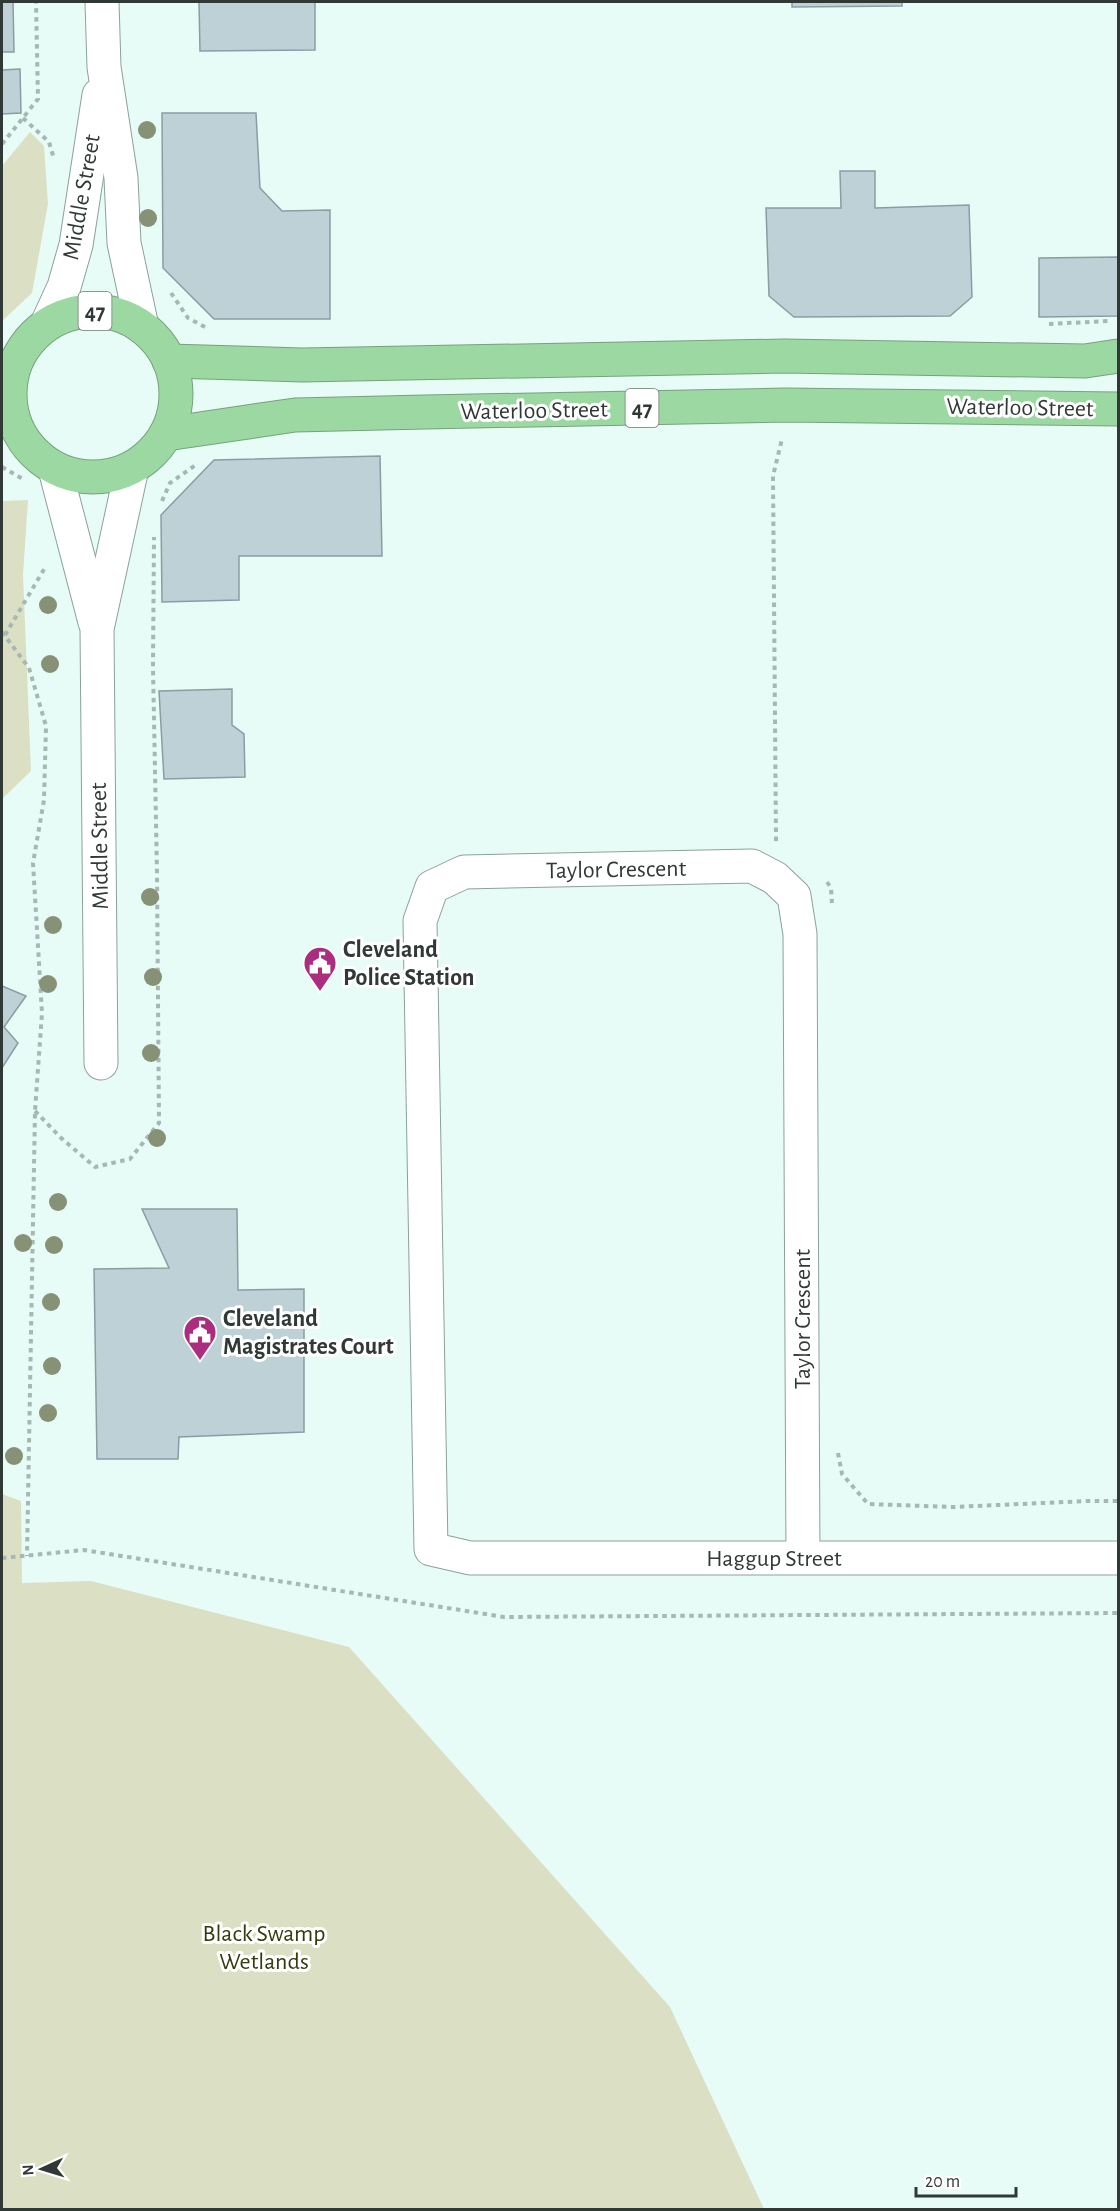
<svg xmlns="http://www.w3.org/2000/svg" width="1120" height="2211" viewBox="0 0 1120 2211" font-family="'Alegreya Sans',sans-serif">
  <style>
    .green { fill: #dbdfc3 }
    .building { fill: #bdd1d6; stroke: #8a9da2; stroke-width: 1.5 }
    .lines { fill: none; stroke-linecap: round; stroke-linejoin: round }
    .minor-casing { stroke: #8da09c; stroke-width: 35 }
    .highway-casing { stroke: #77a17d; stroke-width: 35 }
    .path { stroke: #a7b7b3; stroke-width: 4; stroke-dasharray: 4.5 4.5; stroke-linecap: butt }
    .minor { stroke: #fff; stroke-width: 33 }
    .highway { stroke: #9cd9a2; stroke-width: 33 }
    .tree { fill: #869176 }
    .labels { text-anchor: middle; stroke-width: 6; stroke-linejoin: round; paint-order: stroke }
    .shield { fill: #fff; stroke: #6f7473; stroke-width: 1.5 }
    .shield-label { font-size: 22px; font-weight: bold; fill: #313937 }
    .street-label { font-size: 24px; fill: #313937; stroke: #fff }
    .poi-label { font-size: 24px; font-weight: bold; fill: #313937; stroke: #fff; text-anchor: start }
    .park-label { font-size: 24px; fill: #363a0c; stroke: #fff }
  </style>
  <rect width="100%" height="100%" fill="#e7fcf7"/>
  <!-- green -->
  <g class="green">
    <path d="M30,132l14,14 4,58 -16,89 -30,28v-155z"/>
    <path d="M28,500l-5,75 8,196 -29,28v-298z"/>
    <path d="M2,1494l19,7 1,82 69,-2 258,66 321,360 94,202h-762z"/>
  </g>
  <!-- building -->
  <g class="building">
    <path d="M2,2h11l1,50h-12z"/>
    <path d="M199,2h116v48l-115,1z"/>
    <path d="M792,2h110v4l-110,1z"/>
    <path d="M20,69l1,44 -19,1v-44z"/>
    <path d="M162,113h94l4,75 22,23 48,-1v109h-116l-51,-51z"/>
    <path d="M840,171h35v37l94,-3 3,92 -22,19 -156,1 -25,-21 -3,-88h75z"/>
    <path d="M1118,257v59l-79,1v-59z"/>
    <path d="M380,456l2,100h-143v44l-77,2 -1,-87 53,-55z"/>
    <path d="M232,689v36l12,9 1,43 -81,2 -5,-88z"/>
    <path d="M2,986l24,10 -22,31 14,16 -16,25z"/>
    <path d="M142,1209h95l1,81 66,-1v143l-125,5 -1,22h-81l-3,-190 75,-1z"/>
  </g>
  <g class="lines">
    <defs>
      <g id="minor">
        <path d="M102,2l2,65 17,111 3,65 18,84"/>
        <path d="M47,324l17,-37 12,-42 23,-150"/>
        <path d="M55,469l40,153"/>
        <path d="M101,1063l-4,-434 35,-161"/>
        <path d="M803,1558l-3,-624 -6,-38 -19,-18 -23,-12 -288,6 -32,15 -12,34 11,628 39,9h648"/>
      </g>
      <g id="highway">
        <circle cx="93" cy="394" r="83"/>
        <path d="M169,361l133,4 482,-9 301,5 33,-5"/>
        <path d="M166,434l129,-19 130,-3 361,-7 332,4"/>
      </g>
    </defs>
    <!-- minor casing -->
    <use href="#minor" class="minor-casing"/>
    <!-- highway casing -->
    <use href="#highway" class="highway-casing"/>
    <!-- path -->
    <g class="path">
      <path d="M23,118l26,24 5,17"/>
      <path d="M2,144l36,-45 -2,-97"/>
      <path d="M171,293l17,25 17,9"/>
      <path d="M1049,324l59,-3"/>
      <path d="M2,467l21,12"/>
      <path d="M162,501l8,-18 27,-19"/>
      <path d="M2,632l27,36 17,58 -2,74 -11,63 9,150 -7,98 -8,445"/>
      <path d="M5,635l41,-69"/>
      <path d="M776,841l-3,-365 9,-37"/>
      <path d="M827,882l4,6 1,15"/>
      <path d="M35,1111l25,26 35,30 35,-8 29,-36 -2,-249 -4,-207 1,-130"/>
      <path d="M838,1453l4,21 26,30 85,3 135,-6h30"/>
      <path d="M2,1558l82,-8 420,67 614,-4"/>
    </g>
    <!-- minor -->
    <use href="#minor" class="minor"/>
    <!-- highway -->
    <use href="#highway" class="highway"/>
  </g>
  <!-- trees -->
  <g class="tree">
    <circle cx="147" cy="130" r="9"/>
    <circle cx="148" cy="218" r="9"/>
    <circle cx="48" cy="605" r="9"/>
    <circle cx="50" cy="664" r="9"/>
    <circle cx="150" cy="897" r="9"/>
    <circle cx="53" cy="925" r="9"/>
    <circle cx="153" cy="977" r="9"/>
    <circle cx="48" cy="984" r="9"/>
    <circle cx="151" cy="1053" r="9"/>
    <circle cx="157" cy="1138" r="9"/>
    <circle cx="58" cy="1202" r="9"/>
    <circle cx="23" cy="1243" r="9"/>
    <circle cx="54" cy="1245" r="9"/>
    <circle cx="51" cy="1302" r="9"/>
    <circle cx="52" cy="1366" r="9"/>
    <circle cx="48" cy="1413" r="9"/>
    <circle cx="14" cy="1456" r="9"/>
  </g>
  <!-- icons -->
  <defs>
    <symbol id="civic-pin" viewBox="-11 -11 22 30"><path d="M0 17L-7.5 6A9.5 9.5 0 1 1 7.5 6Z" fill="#ab2d7e" stroke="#fff"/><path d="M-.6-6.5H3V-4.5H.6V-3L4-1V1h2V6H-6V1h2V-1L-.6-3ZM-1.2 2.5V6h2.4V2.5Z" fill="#fff"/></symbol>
  </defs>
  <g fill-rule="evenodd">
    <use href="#civic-pin" x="301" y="944" width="38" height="52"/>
    <use href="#civic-pin" x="181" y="1313" width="38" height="52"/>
  </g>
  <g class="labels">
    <!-- shield labels -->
    <g class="shield">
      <rect x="78.5" y="292" width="33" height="38" rx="4.5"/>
      <rect x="625.5" y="389" width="33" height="38" rx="4.5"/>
    </g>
    <g class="shield-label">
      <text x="95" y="319">47</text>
      <text x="642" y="416">47</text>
    </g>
    <!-- street labels -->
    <g class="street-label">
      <text transform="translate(81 197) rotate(-80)" y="8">Middle Street</text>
      <text transform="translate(1020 407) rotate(1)" y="8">Waterloo Street</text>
      <text transform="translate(534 410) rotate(-1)" y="8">Waterloo Street</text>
      <text transform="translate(99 846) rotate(-91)" y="8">Middle Street</text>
      <text transform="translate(616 869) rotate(-1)" y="8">Taylor Crescent</text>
      <text transform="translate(802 1319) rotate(-90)" y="8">Taylor Crescent</text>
      <text x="774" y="1566">Haggup Street</text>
    </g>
    <!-- poi labels -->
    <g class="poi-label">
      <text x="343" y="957">Cleveland<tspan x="343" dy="28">Police Station</tspan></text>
      <text x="223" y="1326">Cleveland<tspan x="223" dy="28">Magistrates Court</tspan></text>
    </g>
    <!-- park labels -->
    <g class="park-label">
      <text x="264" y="1941">Black Swamp<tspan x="264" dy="28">Wetlands</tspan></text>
    </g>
  </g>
  <!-- border -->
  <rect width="1120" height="2211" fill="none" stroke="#313937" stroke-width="6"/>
  <!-- north arrow -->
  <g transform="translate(42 2169) rotate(266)" stroke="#ffffff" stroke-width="4.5" paint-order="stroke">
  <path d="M0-4.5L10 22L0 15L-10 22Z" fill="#313937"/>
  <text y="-9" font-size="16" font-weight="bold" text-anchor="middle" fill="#313937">N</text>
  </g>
  <!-- scale -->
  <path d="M916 2187v9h100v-9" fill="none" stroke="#313937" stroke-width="3"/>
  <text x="925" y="2187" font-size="18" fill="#313937" stroke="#ffffff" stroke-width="4.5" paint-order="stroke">20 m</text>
</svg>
